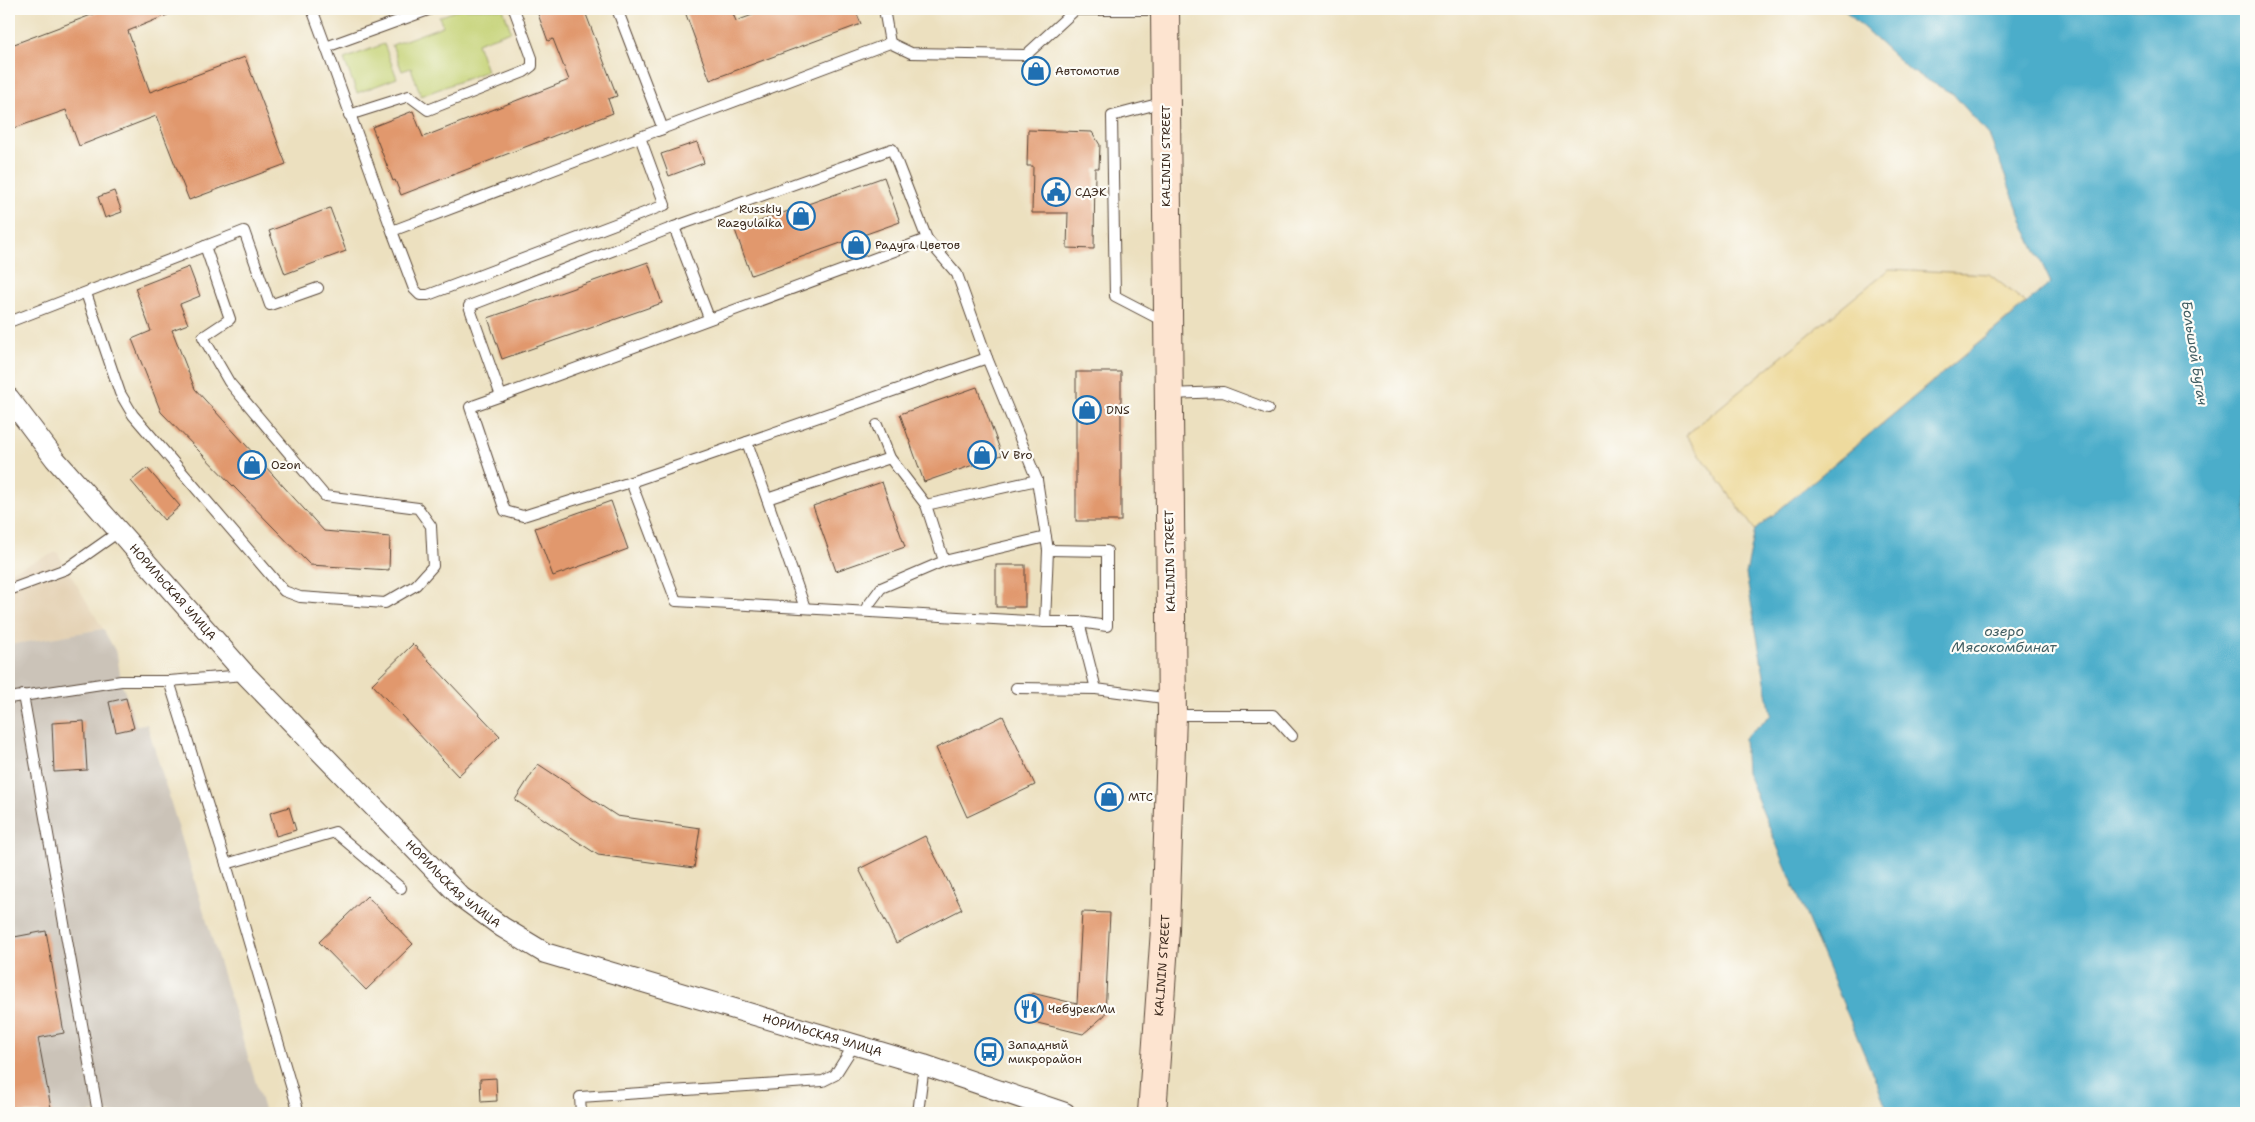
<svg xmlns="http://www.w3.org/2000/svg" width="2255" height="1122" viewBox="0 0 2255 1122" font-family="'Shantell Sans',sans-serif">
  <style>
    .built { fill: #e4d1b4 }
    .industrial { fill: #cbc3b8 }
    .green { fill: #c4d274; stroke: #807e49 }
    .sand { fill: #eeda9e; stroke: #94825e }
    .water { fill: #4badca; stroke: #436c74 }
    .building { fill: #e1986d }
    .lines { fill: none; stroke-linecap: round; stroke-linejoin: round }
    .service-casing { stroke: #564536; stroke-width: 12 }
    .minor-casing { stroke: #564536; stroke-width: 22 }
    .secondary-casing { stroke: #564536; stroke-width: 30 }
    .service { stroke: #fff; stroke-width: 10 }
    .minor { stroke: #fff; stroke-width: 20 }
    .secondary { stroke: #fde4d0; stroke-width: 28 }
    .labels { text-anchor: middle; stroke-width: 4.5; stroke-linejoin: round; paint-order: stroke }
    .poi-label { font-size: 12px; fill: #3b2a1e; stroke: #fdfcf7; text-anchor: start }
    .street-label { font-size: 12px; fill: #3b2a1e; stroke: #fdfcf7 }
    .water-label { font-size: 14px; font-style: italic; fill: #415e63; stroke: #fdfcf7 }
  </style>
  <rect width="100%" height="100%" fill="#fdfcf7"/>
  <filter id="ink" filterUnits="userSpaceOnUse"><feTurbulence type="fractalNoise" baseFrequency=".02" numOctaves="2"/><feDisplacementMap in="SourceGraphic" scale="10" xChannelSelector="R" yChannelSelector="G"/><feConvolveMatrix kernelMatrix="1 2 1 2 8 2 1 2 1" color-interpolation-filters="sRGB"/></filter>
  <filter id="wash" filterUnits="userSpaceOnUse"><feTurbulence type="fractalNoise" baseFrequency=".0096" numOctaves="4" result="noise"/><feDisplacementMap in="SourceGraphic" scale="20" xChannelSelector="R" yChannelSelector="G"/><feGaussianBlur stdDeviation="1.12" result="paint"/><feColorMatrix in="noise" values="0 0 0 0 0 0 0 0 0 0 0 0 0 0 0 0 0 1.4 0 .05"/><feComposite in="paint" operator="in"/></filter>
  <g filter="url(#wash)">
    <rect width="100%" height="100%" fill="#ece0bf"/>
    <!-- built -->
    <path class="built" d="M57,552l46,77 -94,16v-73z"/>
    <!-- industrial -->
    <path class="industrial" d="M103,629l14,25 4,27 15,44 11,-1 118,389h-256v-468z"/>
    <!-- green -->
    <g class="green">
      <path d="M460,9h43l8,22 -34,12 10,28 -66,25 -10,-28 -9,3 -10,-26 51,-19 -4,-9z"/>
      <path d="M384,44l13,34 -40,15 -13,-34z"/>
    </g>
    <!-- sand -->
    <path class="sand" d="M1889,269l100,5 37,29 -271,227 -69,-95z"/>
    <!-- water -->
    <path class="water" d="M1843,9h403v1104h-357l-143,-341 -2,-34 27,-23 -25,-141 9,-44 296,-247 -25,-53 -37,-95 -36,-41 -42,-23z"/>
    <g id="blocks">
      <!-- building -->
      <g class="building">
        <path d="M107,9h75l-54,22 22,61 95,-35 41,107 -97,36 -33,-84 -77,30 -13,-36 -57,20v-84z"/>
        <path d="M536,9h48l33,87 -9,3 5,14 -212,82 -6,-15 -2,1 -21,-54 41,-16 10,26 146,-57 -16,-41 -5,2z"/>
        <path d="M684,9h47l5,12 33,-12h86l6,15 -151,56z"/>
        <path d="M1028,130l64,2 8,13 -1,23h-4l-1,81 -27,-1 1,-35h-36l1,-47h-6z"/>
        <path d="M697,142l7,21 -35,13 -8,-22z"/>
        <path d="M884,177l16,45 -149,53 -16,-45z"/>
        <path d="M114,191l8,21 -17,6 -7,-21z"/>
        <path d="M330,208l16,43 -61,23 -16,-43z"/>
        <path d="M648,262l14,41 -160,56 -14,-41z"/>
        <path d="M189,267l11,29 -20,8 8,20 -16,6 23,59 129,142 66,6 -1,33 -79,-5 -149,-153 -29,-73 19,-8 -16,-43z"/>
        <rect x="1076" y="372" width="45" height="149"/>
        <path d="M977,387l25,68 -78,27 -24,-68z"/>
        <path d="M147,468l33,38 -16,14 -33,-39z"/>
        <path d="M882,482l23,65 -69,24 -23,-65z"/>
        <path d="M611,501l17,48 -75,27 -18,-48z"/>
        <rect x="996" y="565" width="29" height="42"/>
        <path d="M413,644l87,92 -42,40 -86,-92z"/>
        <path d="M126,698l8,30 -18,4 -7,-30z"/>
        <path d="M1003,716l32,69 -68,32 -31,-69z"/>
        <path d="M84,721l3,49 -33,2 -2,-49z"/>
        <path d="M538,764l79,52 83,12 -6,40 -96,-13 -83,-55z"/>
        <path d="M289,807l7,23 -20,6 -6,-23z"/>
        <path d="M925,836l37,73 -66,34 -37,-74z"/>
        <path d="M367,896l46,48 -47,46 -47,-48z"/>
        <path d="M1082,912l28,1 -5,102 -22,19 -58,-14 7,-27 45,11z"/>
        <path d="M46,931l18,102 -26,5 14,75h-43v-175z"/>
        <path d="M496,1078l1,23 -16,1 -1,-23z"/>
      </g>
    </g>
  </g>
  <g filter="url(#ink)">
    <use href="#blocks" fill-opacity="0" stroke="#564536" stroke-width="1"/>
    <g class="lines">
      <defs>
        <g id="service">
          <path d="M312,9l14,38"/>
          <path d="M617,9l46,120 -6,2"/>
          <path d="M884,9l6,34"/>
          <path d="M349,115l60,-19 19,14 96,-38 8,-6v-8l-18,-49"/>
          <path d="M640,137l250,-94 21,10 115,2 49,-45h89"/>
          <path d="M892,149l35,90 -426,157 -32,-90 205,-79z"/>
          <path d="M674,227l35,91"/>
          <path d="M392,231l22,58 6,6h8l237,-90 -25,-68 -248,94 -66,-184 105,-38"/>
          <path d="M927,239l30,35 30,84"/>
          <path d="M86,293l34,100 13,22 151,176 16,6 85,6 31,-18 17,-19 -2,-40 -13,-18 -93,-12 -96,-114 -26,-45 27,-18 -25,-73"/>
          <path d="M9,322l235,-91 26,74 48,-17"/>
          <path d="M1165,322l-50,-26 -3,-180 53,-14"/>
          <path d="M1170,394l53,-2 45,17"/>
          <path d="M501,396l-31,11 35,104 18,5 108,-34 45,119 369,21"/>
          <path d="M877,425l13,33 36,47"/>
          <path d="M631,482l116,-40"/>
          <path d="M767,499l123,-41"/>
          <path d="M1048,550l59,1v75l-28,-4"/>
          <path d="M944,561l102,-24"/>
          <path d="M9,590l57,-21 54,-38"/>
          <path d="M805,608l-58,-166 240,-84 50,122 11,70 -3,72h34l17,67"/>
          <path d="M864,611l17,-23 63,-27 -18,-56 111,-25"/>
          <path d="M169,681l57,183 109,-32 66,56"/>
          <path d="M1016,688l80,1 75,10"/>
          <path d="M23,695l75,418"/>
          <path d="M9,698l112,-17h48l76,-6"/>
          <path d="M1172,715h101l19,21"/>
          <path d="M226,864l73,249"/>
          <path d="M581,1113l-1,-16 243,-16 12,-6 19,-30"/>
          <path d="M918,1113l6,-48"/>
        </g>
        <g id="minor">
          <path id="s1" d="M9,398l46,61 191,216 215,222 41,30 43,26 379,112 141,48"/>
        </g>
        <g id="secondary">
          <path id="s2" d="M1152,1113l13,-183 7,-215 -7,-706"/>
        </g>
      </defs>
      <!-- service casing -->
      <use href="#service" class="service-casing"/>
      <!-- minor casing -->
      <use href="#minor" class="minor-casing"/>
      <!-- secondary casing -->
      <use href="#secondary" class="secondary-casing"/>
      <!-- service -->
      <use href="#service" class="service"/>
      <!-- minor -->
      <use href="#minor" class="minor"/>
      <!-- secondary -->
      <use href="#secondary" class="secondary"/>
    </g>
  </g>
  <!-- icons -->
  <defs>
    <symbol id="shop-ring" viewBox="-11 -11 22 22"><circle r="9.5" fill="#fdfcf7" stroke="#1f6fb2" stroke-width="1.5"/><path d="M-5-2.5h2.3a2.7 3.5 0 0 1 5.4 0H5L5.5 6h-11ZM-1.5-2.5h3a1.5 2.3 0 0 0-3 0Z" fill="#1f6fb2"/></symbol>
    <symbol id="civic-ring" viewBox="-11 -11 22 22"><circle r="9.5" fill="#fdfcf7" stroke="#1f6fb2" stroke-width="1.5"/><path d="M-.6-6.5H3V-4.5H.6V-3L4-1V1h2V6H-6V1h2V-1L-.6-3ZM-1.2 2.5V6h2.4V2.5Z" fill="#1f6fb2"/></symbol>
    <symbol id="restaurant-ring" viewBox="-11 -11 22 22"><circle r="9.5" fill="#fdfcf7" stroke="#1f6fb2" stroke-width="1.5"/><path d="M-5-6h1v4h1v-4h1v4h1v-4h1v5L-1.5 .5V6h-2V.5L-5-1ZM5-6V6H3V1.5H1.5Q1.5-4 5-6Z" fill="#1f6fb2"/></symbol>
    <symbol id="bus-ring" viewBox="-11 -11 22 22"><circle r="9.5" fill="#fdfcf7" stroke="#1f6fb2" stroke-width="1.5"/><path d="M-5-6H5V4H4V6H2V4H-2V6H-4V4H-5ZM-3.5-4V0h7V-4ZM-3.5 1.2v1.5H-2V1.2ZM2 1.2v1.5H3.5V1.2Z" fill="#1f6fb2"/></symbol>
  </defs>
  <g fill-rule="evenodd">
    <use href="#shop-ring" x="1020" y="55" width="32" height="32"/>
    <use href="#civic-ring" x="1040" y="176" width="32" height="32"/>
    <use href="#shop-ring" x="785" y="200" width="32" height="32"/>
    <use href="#shop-ring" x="840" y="229" width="32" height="32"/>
    <use href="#shop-ring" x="1071" y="394" width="32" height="32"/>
    <use href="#shop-ring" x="966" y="439" width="32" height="32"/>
    <use href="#shop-ring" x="236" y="449" width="32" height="32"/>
    <use href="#shop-ring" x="1093" y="781" width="32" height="32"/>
    <use href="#restaurant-ring" x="1013" y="993" width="32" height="32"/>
    <use href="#bus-ring" x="973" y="1036" width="32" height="32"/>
  </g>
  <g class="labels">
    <!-- poi labels -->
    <g class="poi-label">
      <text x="1055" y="75">Автомотив</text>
      <text x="1075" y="196">СДЭК</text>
      <text x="782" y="213" text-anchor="end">Russkiy<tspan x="782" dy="14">Razgulaika</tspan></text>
      <text x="875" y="249">Радуга Цветов</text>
      <text x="1106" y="414">DNS</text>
      <text x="1001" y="459">V Bro</text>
      <text x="271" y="469">Ozon</text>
      <text x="1128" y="801">МТС</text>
      <text x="1048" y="1013">ЧебурекМи</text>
      <text x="1008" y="1049">Западный<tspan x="1008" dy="14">микрорайон</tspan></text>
    </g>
    <!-- street labels -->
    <g class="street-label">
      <text transform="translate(1166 156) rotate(-90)" y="4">KALININ STREET</text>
      <text transform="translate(1170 561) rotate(-91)" y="4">KALININ STREET</text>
      <text dy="4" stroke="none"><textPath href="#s1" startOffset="254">НОРИЛЬСКАЯ УЛИЦА</textPath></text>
      <text dy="4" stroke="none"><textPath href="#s1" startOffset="659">НОРИЛЬСКАЯ УЛИЦА</textPath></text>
      <text dy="4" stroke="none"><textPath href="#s2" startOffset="148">KALININ STREET</textPath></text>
      <text dy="4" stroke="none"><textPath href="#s1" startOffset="1064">НОРИЛЬСКАЯ УЛИЦА</textPath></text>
    </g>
    <!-- water labels -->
    <g class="water-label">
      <text transform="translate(2195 353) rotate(81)" y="5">Большой Бугач</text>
      <text x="2004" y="636">озеро<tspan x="2004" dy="16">Мясокомбинат</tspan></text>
    </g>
  </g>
  <!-- margin -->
  <rect width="2255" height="1122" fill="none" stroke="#fdfcf7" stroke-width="30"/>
</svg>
